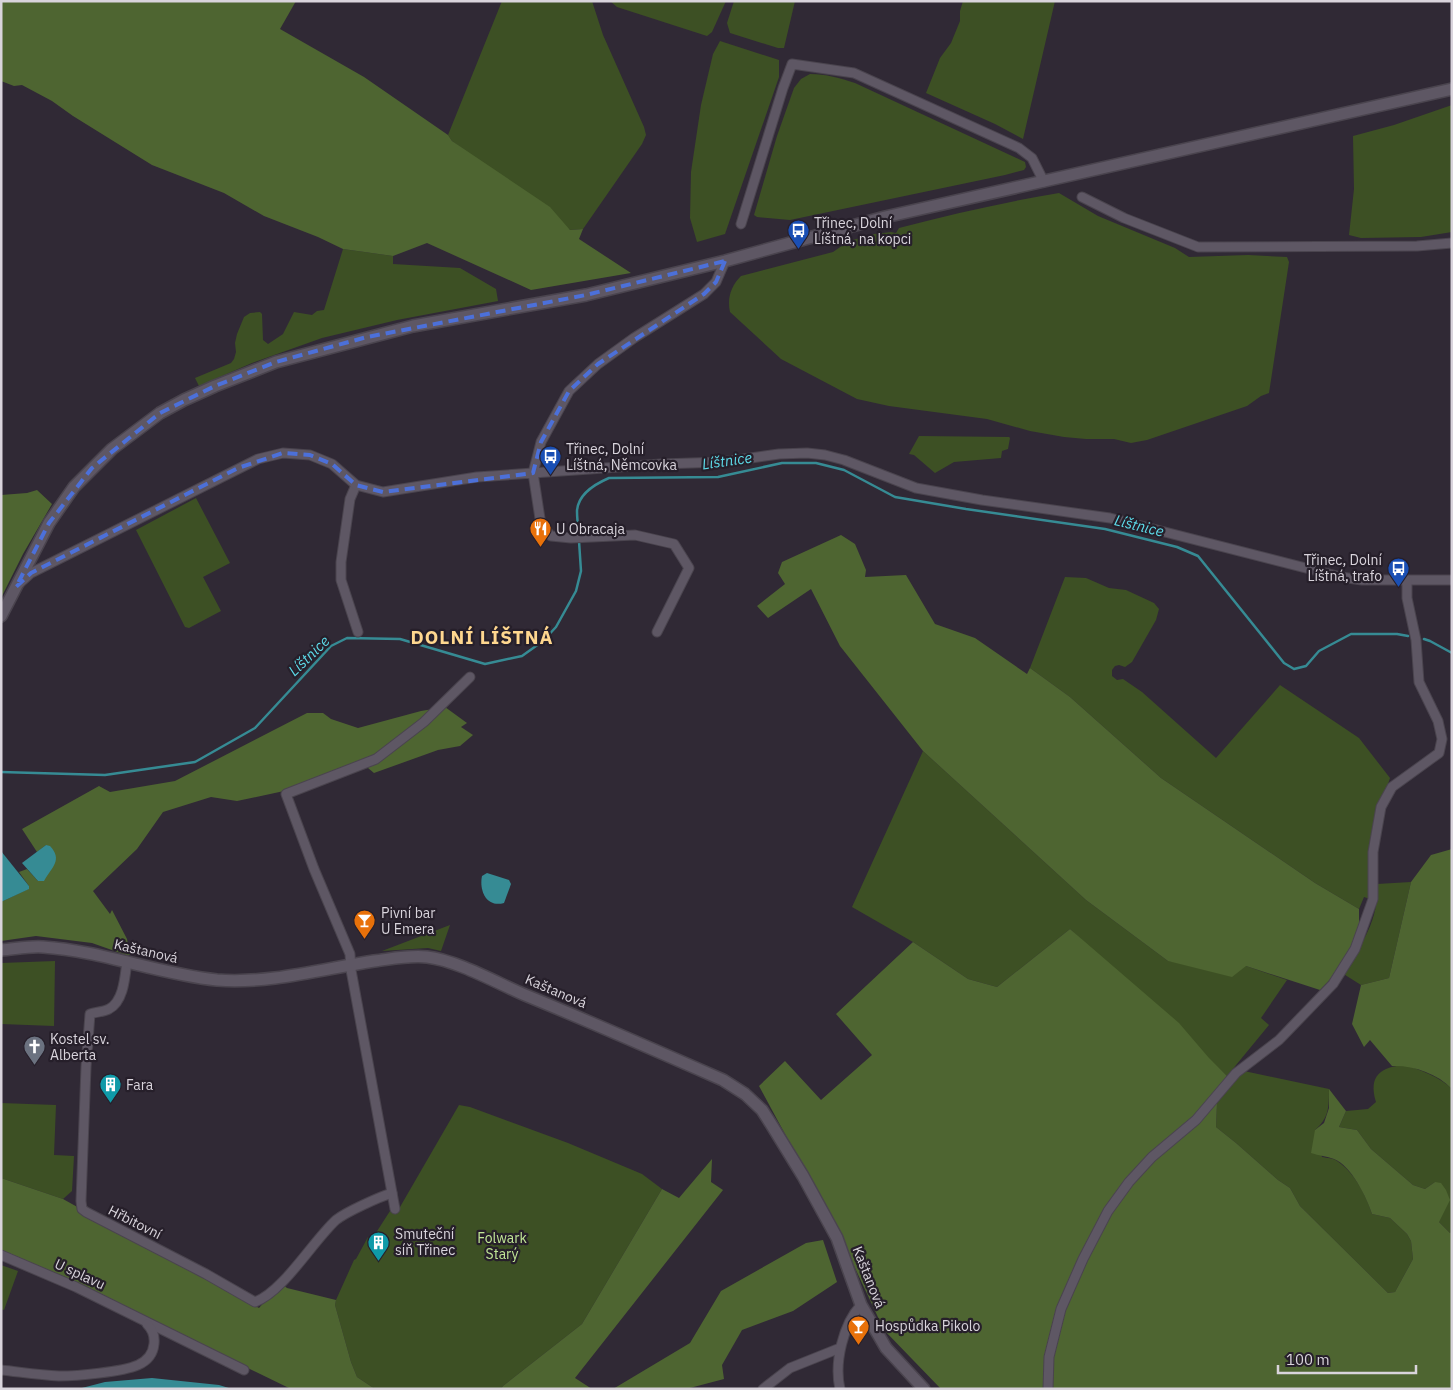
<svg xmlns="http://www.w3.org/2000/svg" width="1453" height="1390" viewBox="0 0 1453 1390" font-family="'IBM Plex Sans',sans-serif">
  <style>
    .green { fill: #3d5024 }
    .forest { fill: #4e6531 }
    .water { fill: #368b94 }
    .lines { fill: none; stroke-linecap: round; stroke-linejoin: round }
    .stream { stroke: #368b94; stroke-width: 2.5 }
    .street-casing { stroke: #4a444e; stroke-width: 11 }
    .secondary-casing { stroke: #4a444e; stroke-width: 14 }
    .street { stroke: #5e5764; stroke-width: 9 }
    .secondary { stroke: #5e5764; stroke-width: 11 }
    .marked { fill: none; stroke: #4c70d9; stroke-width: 4; stroke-dasharray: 10 6; stroke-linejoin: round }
    .labels { text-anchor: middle; stroke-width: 4.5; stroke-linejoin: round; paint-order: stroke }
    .poi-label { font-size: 14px; fill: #d9d4dc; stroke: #261f2a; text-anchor: start }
    .street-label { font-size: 14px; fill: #d9d4dc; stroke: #261f2a }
    .park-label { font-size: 14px; fill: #c1e696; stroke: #261f2a }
    .water-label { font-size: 15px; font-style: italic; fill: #5ddae8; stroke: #261f2a }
    .district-label { font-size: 19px; font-weight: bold; letter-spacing: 1px; fill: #ffd78f; stroke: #261f2a }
  </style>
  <rect width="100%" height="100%" fill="#302935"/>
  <!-- green -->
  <g class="green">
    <path d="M502,1h90l11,34 41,92 2,8 -4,9 -59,85 -13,1 -118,-89 -4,-6z"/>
    <path d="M610,1h116l-14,31 -5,4 -90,-29z"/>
    <path d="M734,1h61l-11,47h-6l-48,-15 -3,-10z"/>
    <path d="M963,1h92l-32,138 -28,-15 -69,-31 14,-35 11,-15 9,-22v-10z"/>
    <path d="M720,41l59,19v17l-54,157 -28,8 -7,-24 1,-46 10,-67 12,-51z"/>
    <path d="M810,74c16,0 30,4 45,9l170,79 1,5 -2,3 -19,5 -215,45 -33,-3 -3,-2 23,-79 17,-48 7,-9z"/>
    <path d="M1452,105v127l-31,5 -60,1 -12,-3 5,-46 -1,-53 41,-11z"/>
    <path d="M1059,193l39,23 77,32 14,9 59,-2 39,2 2,5 -20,131 -8,3 -14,10 -100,34 -16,3 -17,-4h-28l-22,-2 -34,-6 -43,-12 -98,-13 -32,-7 -76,-40 -51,-47c-3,-14 1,-26 11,-36l92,-24 16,-11 25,-7 17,-2 5,1 3,-5c53,-14 106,-26 160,-35z"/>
    <path d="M343,249l50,7v8l67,4 36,21 2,12 -101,19 -75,18 -70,25 -53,23 -4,-8 36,-15 3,-4 2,-7 -1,-9 2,-9 7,-17 6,-4 10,-1 2,2 1,26 5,4 15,-10 11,-22 18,3 5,-4 7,-1z"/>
    <path d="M919,436l90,1 1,1 -2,11 -6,2 -1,7 -47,4 -19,11 -21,-18 -5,-1z"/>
    <path d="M196,498l34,65 -27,14 18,34 -32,17 -4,-1 -49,-97z"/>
    <path d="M1065,577l21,1 23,10 17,2 28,13 5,6 -3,11 -24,42 -7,5 -6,-2 -4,1 -3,4v6l5,4 6,-1 19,13 74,66 64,-73 79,53 31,40 -14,41 -6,80 -6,-2 -5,12 -44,-26 -154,-105 -91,-81 -40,-29z"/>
    <path d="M923,751l163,149 82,61 78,5 41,14 -26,38 8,7 -42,51 -157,-147 -73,58 -29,-8 -55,-37 -61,-35z"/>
    <path d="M1411,882l-22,96 -28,7 -19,-12c20,-29 37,-52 35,-89z"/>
    <path d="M450,925l-9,26 -13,-3 -46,3z"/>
    <path d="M55,961l-1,65 -53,-2v-61z"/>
    <path d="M1405,1065c16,5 35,12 47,24v142l-2,2 -11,-11 -4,-40 -10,7 -12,-4 -42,-36 -14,-19 -18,-3 7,-16 22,-2 8,-7c-8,-27 5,-35 29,-37z"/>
    <path d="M1244,1071l85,18c0,18 0,29 -14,41l7,27c5,1 11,1 15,4 17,11 29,34 35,53l18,4 17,16 4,7 2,18 -18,33 -7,1 -88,-87 -10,-18 -12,-8 -42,-37 -20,-16 1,-24z"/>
    <path d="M1,1103l55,2 -2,50 20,1 -2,35 -9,8 -62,-21z"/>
    <path d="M459,1105l11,2 98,36 74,31 20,15 -80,135 -79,62 -2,3h-126l-18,-12 -6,-15 -16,-57 1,-5 18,-40 2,-1 12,-22 4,2 18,-28 10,-4z"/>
    <path d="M1,1265l17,6 -14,39 -3,-1z"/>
  </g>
  <!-- forest -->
  <g class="forest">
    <path d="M1,1h295l-16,28 84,48 84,58 4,6 98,66 20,23 13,-1 -4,10 52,34 -100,17 -104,-47 -34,13 -50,-7 -25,-12 -54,-21 -40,-23 -72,-28 -79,-49 -21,-15 -30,-16 -8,1 -13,-5z"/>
    <path d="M37,490l15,14 -29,50 -22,44v-103l26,-2z"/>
    <path d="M841,535l14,9 11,26 -1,7 41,-2 29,49 40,14 52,36 3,-6 40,29 91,81 154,105 44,26v23l-21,39 -18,19 -74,-24 -14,11 -64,-16 -82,-61 -163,-149 -83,-105 -29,-57 -43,29 -11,-12 28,-22 -7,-11 4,-11z"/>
    <path d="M445,707l22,16 -6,4 12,8 -13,11 -22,4 -64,23 -12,-10 -78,28 -47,10 -26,-4 -48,15 -26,37 -44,42 17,23 2,-4 15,29 3,16h-4l-34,-12 -56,-7 -35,5v-39l27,-13 1,-3 -10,-14 8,-3 11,12 8,-36 -9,7 -15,-23 77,-43 11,6 65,-11 132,-68h16l8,6 27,9 63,-17z"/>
    <path d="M1452,849v240c-15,-16 -40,-24 -60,-23l-22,-26 -6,7 -12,-23 9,-39 28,-7 22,-96 20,-27z"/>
    <path d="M1070,929l109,94 30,35 18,18 -12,19 2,8 -1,24 20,16 42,37 12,8 10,18 88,87 7,-1 18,-33 -2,-18 -4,-7 -17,-16 -18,-4c-5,-16 -21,-49 -38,-55 -7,-3 -15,-3 -23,-6l4,-23 9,-7 5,-15v-19l17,22 -7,16 18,3 14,19 42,36 12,4 10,-7 6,1 5,7 4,10 -11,22 11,11 2,-2v158h-511l-57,-59 -44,-94 -81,-150 26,-25 36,39 51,-45 -36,-41 77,-72 55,37 29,8z"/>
    <path d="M712,1159l-1,23 12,8 -148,188 17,11h-91l2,-3 79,-62 80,-135 17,9z"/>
    <path d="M1,1178l62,21 196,109 22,-25 6,5 49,12 -1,5 16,57 6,15 18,12h-84l-273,-132 -17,-7z"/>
    <path d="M823,1240l14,42 -44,29 -51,19 -20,35 2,14 -38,10h-73l77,-46 31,-52 85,-48z"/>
  </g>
  <!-- water -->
  <g class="water">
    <path d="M46,845l4,1c13,14 2,21 -6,35h-6l-16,-18z"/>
    <path d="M1,851l28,35v3l-28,13z"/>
    <path d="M487,873l22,7 2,4 -7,19c-18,5 -25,-13 -22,-27z"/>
    <path d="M152,1378l67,7 13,4h-154l27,-7z"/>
  </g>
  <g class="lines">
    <!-- stream -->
    <g class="stream">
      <path d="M579,535c-1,-8 -2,-16 -2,-24 1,-17 18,-27 32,-33l109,-1 64,-14h34l28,7 51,27 71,12 139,20 72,18 21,9 86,107 10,6 12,-3 13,-15 32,-17h46l11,2"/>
      <path d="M1424,639l6,2 22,12"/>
      <path d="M1,772l104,3 90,-13 60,-34 76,-82 16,-8 53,1 85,25 37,-8 21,-15 13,-14 20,-36 5,-20 -2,-30"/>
    </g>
    <defs>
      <g id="street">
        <path d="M1082,197l42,21 74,29 219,-1 35,-3"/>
        <path d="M741,224l42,-136 9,-24 62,9 165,75 13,10 12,24"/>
        <path d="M725,261l-9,21 -12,12 -70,44 -36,26 -29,27 -28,51 -8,31 128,-9 61,-2 57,-8 28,-1 18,2 19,5 72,28 66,12 128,18 231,59 21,3h90"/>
        <path d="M356,485l-6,14 -9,63v18l17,52"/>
        <path d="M20,583l11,-10 227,-114 25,-6 27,2 22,9 24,21 27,7 94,-15 56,-4 8,52 10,11 20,2 64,-3 39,9 15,24 -32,64"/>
        <path d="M127,961c-2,15 -3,40 -18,48 -6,3 -13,3 -19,5l-4,53 -5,134 1,8 4,3 120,62 49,28c28,-10 58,-61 81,-82 10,-8 43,-23 56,-27"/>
        <path d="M395,1209l-44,-239 -1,-16 -36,-85 -28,-75 90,-35 48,-37 46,-45"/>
        <path d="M1,1255l75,32 168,83"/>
        <path d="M1,1370c19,2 38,5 58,6 18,0 63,-4 79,-11 9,-4 15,-11 16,-21 1,-8 -1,-14 -7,-20"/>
        <path d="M763,1389l27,-21 50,-20"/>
        <path d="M840,1389c-6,-26 3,-65 21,-84"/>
        <path d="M1048,1389l1,-32 12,-48 22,-50 25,-48 21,-29 23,-25 44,-37 40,-47 43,-33 54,-56 22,-35 18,-50v-47l8,-45 11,-20 47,-34 3,-14 -4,-18 -19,-39 -3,-42 -9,-42v-17"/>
      </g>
      <g id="secondary">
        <path d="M1,616l48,-93 25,-36 38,-38 48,-36 24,-13 31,-14 61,-24 137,-36 173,-31 139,-34 160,-44 567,-128"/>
        <path d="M1,950c14,-1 28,-4 42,-3 59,4 115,27 174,33 53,4 105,-11 157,-19 17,-2 35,-6 53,-4 29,3 70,26 98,38 66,27 132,56 198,85l22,14 17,16 9,14 32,52 34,62 24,67 25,43 38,41"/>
      </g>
    </defs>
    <!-- street casing -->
    <use href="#street" class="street-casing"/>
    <!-- secondary casing -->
    <use href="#secondary" class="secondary-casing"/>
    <!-- street -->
    <use href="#street" class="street"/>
    <!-- secondary -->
    <use href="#secondary" class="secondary"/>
  </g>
  <!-- marked area -->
  <path class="marked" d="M725,261l-9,21 -12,12 -106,70 -29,27 -28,51 -8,31 -150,19 -27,-7 -24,-21 -22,-9 -27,-2 -45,15 -207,105 -15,14 33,-64 43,-55 68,-55 55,-27 61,-24 91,-25 219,-42z"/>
  <!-- icons -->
  <defs>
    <symbol id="bus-pin" viewBox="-11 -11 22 30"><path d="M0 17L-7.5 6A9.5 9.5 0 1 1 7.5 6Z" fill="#1a4fb4" stroke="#261f2a"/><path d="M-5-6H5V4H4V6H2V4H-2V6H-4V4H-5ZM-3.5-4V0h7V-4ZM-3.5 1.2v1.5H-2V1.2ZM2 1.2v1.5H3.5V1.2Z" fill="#fff"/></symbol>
    <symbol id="restaurant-pin" viewBox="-11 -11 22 30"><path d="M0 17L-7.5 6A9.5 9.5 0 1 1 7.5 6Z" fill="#e8710a" stroke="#261f2a"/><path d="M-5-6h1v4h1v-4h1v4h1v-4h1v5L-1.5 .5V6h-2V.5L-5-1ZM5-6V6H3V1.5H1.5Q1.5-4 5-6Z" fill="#fff"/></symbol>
    <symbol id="bar-pin" viewBox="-11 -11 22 30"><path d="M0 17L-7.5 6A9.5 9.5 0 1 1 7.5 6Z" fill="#e8710a" stroke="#261f2a"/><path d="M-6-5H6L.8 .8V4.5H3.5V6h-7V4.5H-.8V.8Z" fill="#fff"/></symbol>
    <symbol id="church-pin" viewBox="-11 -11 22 30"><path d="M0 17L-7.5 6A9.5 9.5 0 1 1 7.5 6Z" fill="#6b7280" stroke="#261f2a"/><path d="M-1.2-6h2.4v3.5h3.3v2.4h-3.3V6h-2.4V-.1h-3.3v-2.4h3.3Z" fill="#fff"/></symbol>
    <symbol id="building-pin" viewBox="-11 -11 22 30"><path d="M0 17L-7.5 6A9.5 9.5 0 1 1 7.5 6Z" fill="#0f9aa8" stroke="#261f2a"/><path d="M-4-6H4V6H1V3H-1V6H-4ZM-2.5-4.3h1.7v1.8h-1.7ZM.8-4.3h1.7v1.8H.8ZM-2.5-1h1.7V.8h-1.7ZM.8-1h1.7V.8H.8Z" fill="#fff"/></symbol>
  </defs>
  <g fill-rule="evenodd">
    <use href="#bus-pin" x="786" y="218" width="25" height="34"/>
    <use href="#bus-pin" x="538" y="444" width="25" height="34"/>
    <use href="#restaurant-pin" x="528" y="516" width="25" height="34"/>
    <use href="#bus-pin" x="1386" y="556" width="25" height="34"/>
    <use href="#bar-pin" x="352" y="908" width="25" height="34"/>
    <use href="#church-pin" x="22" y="1034" width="25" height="34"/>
    <use href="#building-pin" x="98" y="1072" width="25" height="34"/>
    <use href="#building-pin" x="366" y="1230" width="25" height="34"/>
    <use href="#bar-pin" x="846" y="1314" width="25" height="34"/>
  </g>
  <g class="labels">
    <!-- poi labels -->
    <g class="poi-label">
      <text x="814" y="228">Třinec, Dolní<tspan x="814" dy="16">Líštná, na kopci</tspan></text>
      <text x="566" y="454">Třinec, Dolní<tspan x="566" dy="16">Líštná, Němcovka</tspan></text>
      <text x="556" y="534">U Obracaja</text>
      <text x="1382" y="565" text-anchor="end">Třinec, Dolní<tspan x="1382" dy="16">Líštná, trafo</tspan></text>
      <text x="381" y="918">Pivní bar<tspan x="381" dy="16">U Emera</tspan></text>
      <text x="50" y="1044">Kostel sv.<tspan x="50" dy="16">Alberta</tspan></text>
      <text x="126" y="1090">Fara</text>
      <text x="395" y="1239">Smuteční<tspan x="395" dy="16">síň Třinec</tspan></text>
      <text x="875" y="1331">Hospůdka Pikolo</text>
    </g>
    <!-- street labels -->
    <g class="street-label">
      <text transform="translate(146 951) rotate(13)" y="5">Kaštanová</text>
      <text transform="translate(556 991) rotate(23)" y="5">Kaštanová</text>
      <text transform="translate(135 1222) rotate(27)" y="5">Hřbitovní</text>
      <text transform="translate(80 1274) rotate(25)" y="5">U splavu</text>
      <text transform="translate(869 1277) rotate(68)" y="5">Kaštanová</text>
    </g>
    <!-- park labels -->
    <g class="park-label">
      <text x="502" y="1243">Folwark<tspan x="502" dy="16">Starý</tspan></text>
    </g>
    <!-- water labels -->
    <g class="water-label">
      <text transform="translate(727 461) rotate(-8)" y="5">Líštnice</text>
      <text transform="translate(1139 526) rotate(14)" y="5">Líštnice</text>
      <text transform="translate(309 656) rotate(-44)" y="5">Líštnice</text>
    </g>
    <!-- district labels -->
    <g class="district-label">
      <text x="482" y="644">DOLNÍ LÍŠTNÁ</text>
    </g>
  </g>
  <!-- border -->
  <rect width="1453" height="1390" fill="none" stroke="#d9d4dc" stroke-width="5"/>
  <!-- scale -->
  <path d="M1278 1365v8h138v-8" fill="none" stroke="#d9d4dc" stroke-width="2.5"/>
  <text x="1286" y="1365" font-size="15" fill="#d9d4dc" stroke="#261f2a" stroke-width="4" paint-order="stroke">100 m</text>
</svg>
